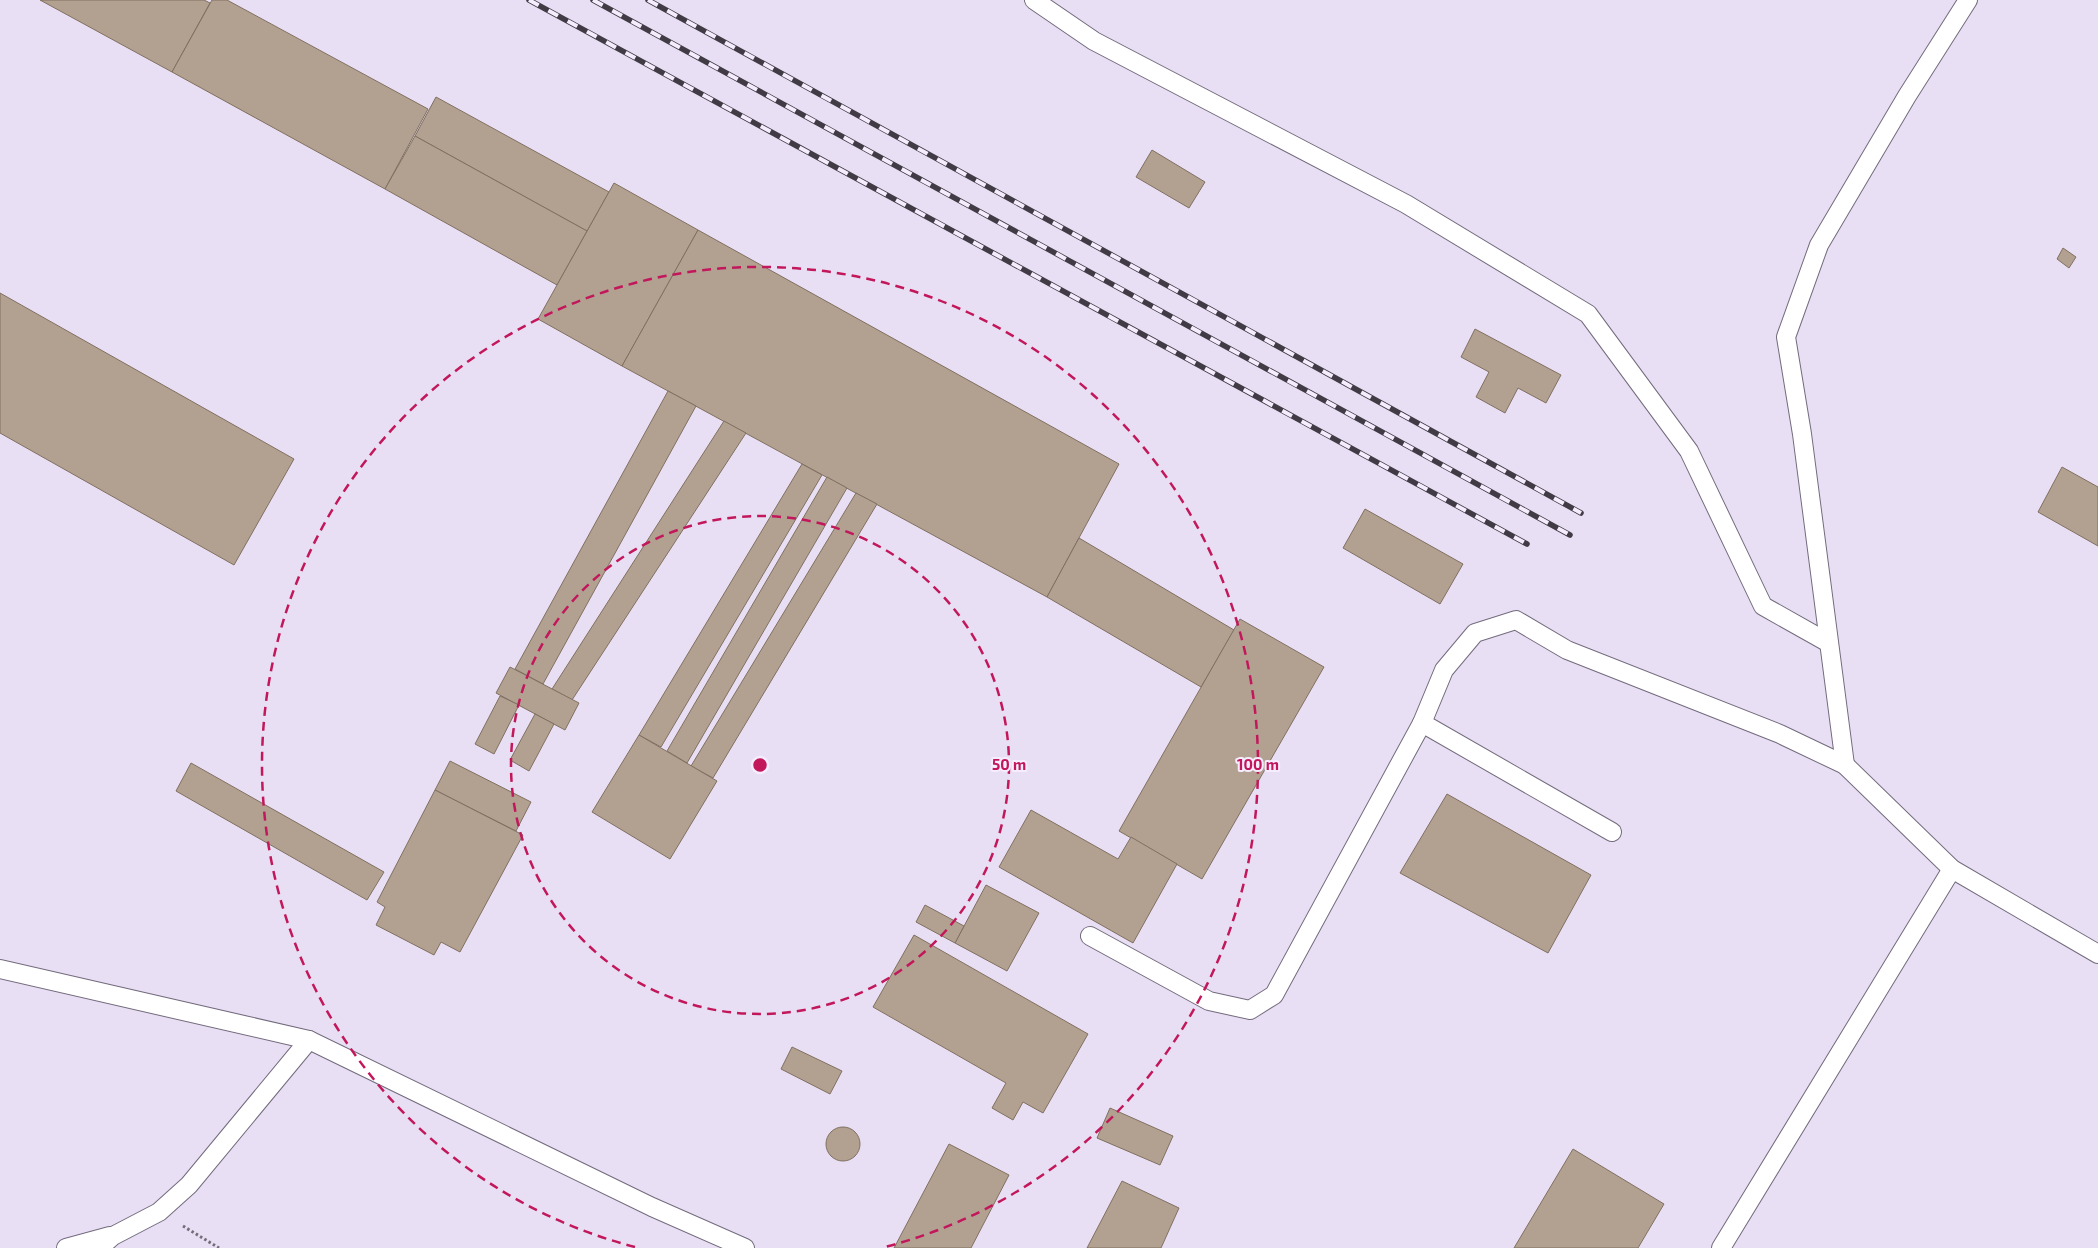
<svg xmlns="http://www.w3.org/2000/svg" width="2098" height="1248" viewBox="0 0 2098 1248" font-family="'Exo 2',sans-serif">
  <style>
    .building { fill: #b2a191; stroke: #807061 }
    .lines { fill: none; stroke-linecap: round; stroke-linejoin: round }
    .lane-casing { stroke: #736b7d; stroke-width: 20 }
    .path { stroke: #746e7b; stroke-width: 3; stroke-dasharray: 2.5 2.5; stroke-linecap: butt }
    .lane { stroke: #fff; stroke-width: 18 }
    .rail-casing { stroke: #403b45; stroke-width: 5.5 }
    .rail { stroke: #f5edfe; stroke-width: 4; stroke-dasharray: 11; stroke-linecap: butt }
    .ring { fill: none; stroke: #c2185b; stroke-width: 2.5; stroke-dasharray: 9 6 }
    .centre { fill: #c2185b; stroke: #f5edfe; stroke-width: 2.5 }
    .ring-label { font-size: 15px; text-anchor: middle; font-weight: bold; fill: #c2185b; stroke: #f5edfe; stroke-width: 4; stroke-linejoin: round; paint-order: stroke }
  </style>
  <rect width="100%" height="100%" fill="#e9dff4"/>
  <!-- building -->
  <g class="building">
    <path d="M40,0h164l6,3 -38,69z"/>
    <path d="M212,0h15l201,109 -43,80 -213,-117z"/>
    <path d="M436,97l173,95 -22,39 -172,-95z"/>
    <path d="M415,136l172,95 -30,54 -172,-96z"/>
    <path d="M1152,150l53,32 -16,26 -53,-31z"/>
    <path d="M614,183l84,47 -76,136 -84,-47z"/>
    <path d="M698,230l421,234 -72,133 -425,-231z"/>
    <path d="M2063,248l13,9 -7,11 -12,-9z"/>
    <path d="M0,293l294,166 -60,106 -234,-132z"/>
    <path d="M1475,329l86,46 -15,28 -28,-15 -13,25 -29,-16 13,-25 -28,-15z"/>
    <path d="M668,391l28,15 -153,278 -28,-15z"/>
    <path d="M724,421l22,12 -174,267 -20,-11z"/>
    <path d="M802,464l20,11 -161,272 -22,-12z"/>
    <path d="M2062,467l36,20v59l-60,-34z"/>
    <path d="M827,477l20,11 -160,275 -20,-12z"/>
    <path d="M856,493l21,11 -164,274 -22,-12z"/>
    <path d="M1365,509l98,55 -23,40 -97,-56z"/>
    <path d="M1079,538l155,92 -33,57 -154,-90z"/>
    <path d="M1240,619l84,48 -122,212 -83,-48z"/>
    <path d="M510,667l69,36 -14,27 -69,-37z"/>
    <path d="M500,696l19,9 -25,49 -19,-10z"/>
    <path d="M535,714l19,10 -25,47 -19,-11z"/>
    <path d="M639,735l78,46 -47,78 -78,-47z"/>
    <path d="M450,761l81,41 -15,29 -81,-41z"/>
    <path d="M191,763l193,109 -17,28 -191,-109z"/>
    <path d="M435,790l88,45 -63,117 -19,-10 -7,13 -58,-30 9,-18 -8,-5z"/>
    <path d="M1447,794l144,81 -43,78 -148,-80z"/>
    <path d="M1031,810l87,49 13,-22 46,27 -44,79 -134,-76z"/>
    <path d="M986,885l53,28 -32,58 -52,-28z"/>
    <path d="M925,905l39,21 -9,17 -39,-21z"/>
    <path d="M914,935l174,99 -45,79 -20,-11 -10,18 -21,-12 14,-25 -133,-76z"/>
    <path d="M792,1047l50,24 -12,23 -49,-25z"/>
    <path d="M1110,1108l63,28 -13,29 -63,-27z"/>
    <circle cx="843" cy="1144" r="17"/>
    <path d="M949,1144l60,31 -38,73h-77z"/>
    <path d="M1573,1149l91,55 -26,44h-124z"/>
    <path d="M1122,1181l57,27 -18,40h-74z"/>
  </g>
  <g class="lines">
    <defs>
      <g id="lane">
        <path d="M1034,0l60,41 312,163 182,110 101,137 74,155 64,36"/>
        <path d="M1422,723l190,109"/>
        <path d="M1845,765l-43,-331 -16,-97 33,-92 88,-149 61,-96"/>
        <path d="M1090,936l119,65 41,9 24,-15 148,-272 22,-53 31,-37 41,-13 51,30 213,84 65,31 107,104 146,85"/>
        <path d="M0,969l309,71 343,167 93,41"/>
        <path d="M66,1248l44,-12"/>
        <path d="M99,1248l14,-12 46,-24 30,-27 120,-145"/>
        <path d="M1721,1248l231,-379"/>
      </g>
    </defs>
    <!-- lane casing -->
    <use href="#lane" class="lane-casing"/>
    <!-- path -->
    <path class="path" d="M183,1226l36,22"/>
    <!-- lane -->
    <use href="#lane" class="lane"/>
    <defs>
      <g id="rail">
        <path d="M529,0l998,544"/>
        <path d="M593,0l977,535"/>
        <path d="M648,0l933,513"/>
      </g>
    </defs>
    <!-- rail casing -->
    <use href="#rail" class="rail-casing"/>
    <!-- rail -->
    <use href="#rail" class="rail"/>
  </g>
  <!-- distance rings -->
  <g class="ring">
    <circle cx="760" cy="765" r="249"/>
    <path d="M635 1247A498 498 0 1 1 885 1247"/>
  </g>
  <circle cx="760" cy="765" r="8" class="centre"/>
  <g class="ring-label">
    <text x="1009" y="770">50 m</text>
    <text x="1258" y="770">100 m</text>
  </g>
</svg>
